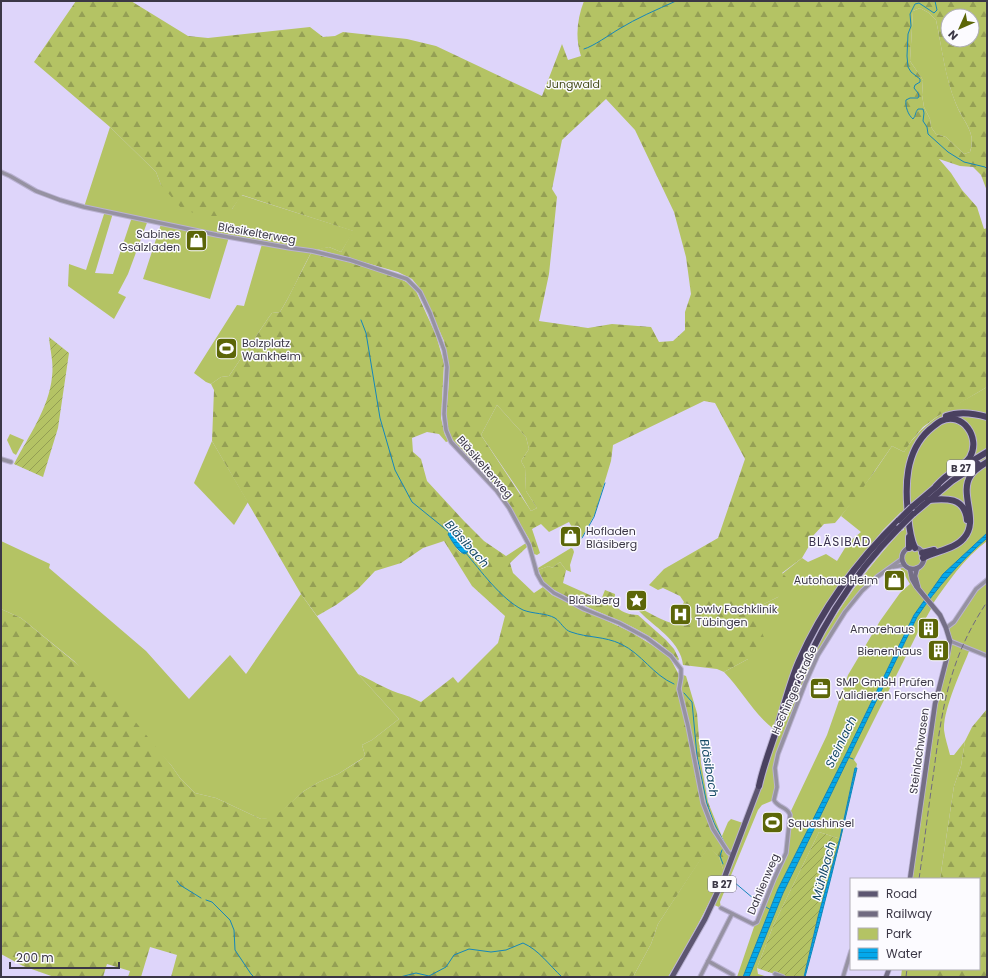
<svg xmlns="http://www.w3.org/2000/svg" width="988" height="978" viewBox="0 0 988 978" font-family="Poppins,sans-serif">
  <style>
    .green { fill: #b4c364; fill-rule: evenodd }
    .forest { fill: url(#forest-firs); fill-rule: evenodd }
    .garden { fill: url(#garden-furrows) }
    .water { fill: url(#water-rules); stroke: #1486ba }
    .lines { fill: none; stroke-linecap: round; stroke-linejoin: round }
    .stream { stroke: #1486ba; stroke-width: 1 }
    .street-casing { stroke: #bab2d2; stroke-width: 5.5 }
    .secondary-casing { stroke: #bab2d2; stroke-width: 6 }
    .primary-casing { stroke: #bab2d2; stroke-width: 7 }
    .highway-casing { stroke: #bab2d2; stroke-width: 8 }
    .street { stroke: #9692a2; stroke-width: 3.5 }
    .secondary { stroke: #756f86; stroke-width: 4.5 }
    .primary { stroke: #5d5671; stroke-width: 5 }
    .highway { stroke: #4a4160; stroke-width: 6 }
    .rail { stroke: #706a80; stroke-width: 1; stroke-dasharray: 6 3; stroke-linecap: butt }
    .highway-bridge-casing { stroke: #bab2d2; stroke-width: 8; stroke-linecap: butt }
    .highway-bridge { stroke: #4a4160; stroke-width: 6 }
    .labels { text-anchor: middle; stroke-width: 3; stroke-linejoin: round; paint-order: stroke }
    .shield { fill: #fcfbff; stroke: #75727e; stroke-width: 1 }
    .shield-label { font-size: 10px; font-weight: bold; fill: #3b3746 }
    .park-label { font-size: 11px; fill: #474f1d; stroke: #fcfbff }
    .street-label { font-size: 11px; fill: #3b3746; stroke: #fcfbff }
    .poi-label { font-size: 11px; fill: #3b3746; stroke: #fcfbff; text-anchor: end }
    .neighbourhood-label { font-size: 12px; letter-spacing: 1px; fill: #39314e; stroke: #fcfbff }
    .water-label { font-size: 12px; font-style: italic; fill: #164a66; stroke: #fcfbff }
  </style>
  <defs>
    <pattern id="forest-firs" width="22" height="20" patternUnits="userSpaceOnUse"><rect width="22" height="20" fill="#b4c364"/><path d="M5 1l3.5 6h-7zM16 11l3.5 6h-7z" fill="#949f54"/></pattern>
    <pattern id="garden-furrows" width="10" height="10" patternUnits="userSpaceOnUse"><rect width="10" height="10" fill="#b4c364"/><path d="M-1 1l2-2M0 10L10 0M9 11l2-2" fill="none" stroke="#949f54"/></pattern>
    <pattern id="water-rules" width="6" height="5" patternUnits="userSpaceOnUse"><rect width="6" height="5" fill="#03a8ec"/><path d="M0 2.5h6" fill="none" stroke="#068ac1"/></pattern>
  </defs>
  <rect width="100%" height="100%" fill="#ded5fa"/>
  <!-- green -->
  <g class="green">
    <path d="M920,8l9,5 7,7c6,28 9,57 20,84 7,18 21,28 14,48l-6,2 -18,-17 -10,-3 -5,-7 -1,-8 -6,-12 -2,-12 1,-15 -13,-19 3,-50z"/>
    <path d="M110,127l46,45 5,13 71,24 9,-14 113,36 -13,21 -12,-5 -17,4c-11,20 -20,42 -32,61l-8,1 -3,4 -40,59 -8,1 -10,7 -5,-2 -12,-9 43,-68 7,1 18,-62 -33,-7 -19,62 -67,-20 18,-55 -13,-4 -20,54 -10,19 8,4 -12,22 -46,-33 1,-22 17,6 19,-59 -21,-4zM113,213l19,4 -19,57 -18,-1z"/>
    <path d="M987,387v154c-23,17 -39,41 -55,64l-1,4 -13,23 -64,128 3,4 -16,75 -22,-7 -46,94 -16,42 1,6 10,3h-31l18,-53 28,-63 7,-48 37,-78 21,-60 32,-54 20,-28 10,-9 -11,-18 -7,2 -15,9 -32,35 -33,55 -37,97 2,23 -3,13 -12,5 -4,5 -38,92 1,6 -9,-4 13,-28 3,-24 -6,-16 6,-14 3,-3 12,4 -8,29c22,-48 34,-100 55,-148 26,-64 64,-122 111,-173l3,-1 -3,-18 -18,18 -35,43 -38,60 -35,97c-21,-15 -33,-40 -51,-58l24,-13 4,-49 26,-13 4,-23 20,-16 6,4 18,-8 11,7 11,-18 13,-11 -20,-16 34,-45 17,-25 12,6c20,-33 51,-46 83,-65z"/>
    <path d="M497,405l29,32 3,12 -8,12 4,7 1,23 11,17 -6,3 -12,-20 -38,-56z"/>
    <path d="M10,434l14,6 -8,15 -3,-2 -6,-13z"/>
    <path d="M212,441l36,61 -14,23 -40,-42z"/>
    <path d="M1,541l49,23 -1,4 97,83 43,48 41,-44 16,19 55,-80 57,80 41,45 -27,21 -10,5 3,10 -2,3 -25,16 -19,8 -15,9 -30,27 -13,1 -45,-21 -21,-5 -15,-15 -9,-13 -97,-104 -53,-43 -20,-9z"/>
    <path d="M571,548l2,1 1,3 -4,13 1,7 -5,-2 -6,-8 -8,6 -3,-2 -11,4v-2z"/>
    <path d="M987,580v76l-17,-7c-8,20 -27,60 -26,81 1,8 4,17 6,25h4l11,-14 -4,25 -7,20 -14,93h-30l25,-175 14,-56 -3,-20 3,-2 27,-37z"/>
    <path d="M709,846l10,11 5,15c-17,36 -35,71 -56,105h-35l18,-33 7,-20z"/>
    <path d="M902,969h28v8h-29z"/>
  </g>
  <!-- forest -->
  <g class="forest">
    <path d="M76,1h55l57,35 20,2 102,-11 13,10 12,-1 8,-4 64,7 29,7 106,50 20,-52 6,16 13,-4c-6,-18 -4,-37 3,-55h403v190l-6,-16 -8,-8 -13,-1 -21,-7 12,14 11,17 15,17 7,22 3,-1v159l-49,29 -15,11 -11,13 -8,12 -12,-6 -36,52 -21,25 -11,1 -14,15 -1,7 -7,12 -20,15 8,8 -12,16 -26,13 15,34 -19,15 -24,13 -7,-3 -34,-4c-2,-22 -25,-36 -40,-50l-4,-4v-3c14,6 32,19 48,17l5,-6 -10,-13 2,-4 -4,-6 -17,-8 -5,2 -9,-5 15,-16 54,-31 27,-79 -30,-56 -11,-2 -91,44 -2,16 -16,53 -13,23 -4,1 -9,-16 -20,10 -8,-8 -9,5 8,24 -3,2 -3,-1 -5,-15 -19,-32 -52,-59 -7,-10 -4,-9 -1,-15 3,-33 -1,-20 -4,-20 -22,-50 -10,-12 -14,-7 -81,-23 12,-2 12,5 12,-21 -111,-36 -10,14 -12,7h-17l-21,-7 -21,-24 -5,-13 -46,-45 -76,-65zM920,8l9,5 7,7c6,28 9,58 20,84 7,18 21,28 14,48l-6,2 -18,-17 -10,-3 -5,-7 -1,-8 -6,-12 -2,-12 1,-15 -13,-19 3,-50zM948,16h24v24h-24zM606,99l29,31 39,82 12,45 5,37 -6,18v18l-12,11 -14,1 -8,-15 -39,-3 -24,4 -49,-7 10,-47 5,-48 3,-29 -5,-8 10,-49zM497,405l29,32 3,12 -8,12 4,7 1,23 11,17 -6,3 -50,-76z"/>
    <path d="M311,253l38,9 50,16 11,6 6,7 20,44 8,28 -3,55 4,17 4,6 -3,1 -7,-8 -12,-2 -15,6 1,14 8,7 6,22 37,40 20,20 22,15 20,-13 1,4 -17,16 3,10 21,20 9,-6 9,8 79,37 21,13 18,13 8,15 8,3 11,37 4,50 7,39 20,50 5,4 -9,16 -5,-15 -10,-10 -51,77 -7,20 -18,33h-462l6,-22 -27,-8 -9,30h-13l2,-6 -23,-7 -4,13h-49l-31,-11 -22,-12v-345l20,9 89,73 61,74 9,13 15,15 21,5 45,21 13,-2 30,-26 15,-9 19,-8 24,-15 3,-4 -3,-10 10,-5 27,-21 -41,-45c13,6 26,14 40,19 8,2 15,5 23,9l32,-25 5,6 40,-40 7,-27 -33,-30 -28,-45 -21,7 -22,15 -26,8 -17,18 -22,16 -19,11 -16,-22 -89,-153 2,-51 -3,-6 10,-7 8,-1 40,-59 3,-4 8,-1 7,-12zM451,530l7,3 13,16 -10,4 -4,-4z"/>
    <path d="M560,562l6,8 -3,13 38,17 4,-10 10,4c0,3 -1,7 0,10 3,8 16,11 23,11l28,25 8,9 5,10 -1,2c-25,-31 -69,-43 -103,-60 -11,-6 -24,-11 -32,-20 -2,-3 -3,-8 -5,-11l11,-4 3,2z"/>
    <path d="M987,709v268h-57v-8h49v-90h-39l14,-93 7,-20 4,-25 7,-14z"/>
  </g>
  <!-- garden -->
  <g class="garden">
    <path d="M49,337l20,16 -11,75 -15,49 -29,-13c14,-27 35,-56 38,-87 2,-14 -2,-27 -3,-40z"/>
    <path d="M819,832l22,7 -37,138h-21l-26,-9 16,-42z"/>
  </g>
  <!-- water -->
  <g class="water">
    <path d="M451,530l7,3 13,16 -6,5c-6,-1 -14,-14 -17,-20z"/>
    <path d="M987,533v5c-27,24 -50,49 -70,79l-134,276 -34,84h-6l35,-88 68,-135 68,-139 29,-41z"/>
    <path d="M855,768h2c-16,70 -33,140 -52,209h-1l14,-60 22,-79z"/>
  </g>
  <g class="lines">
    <!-- stream -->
    <g class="stream">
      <path d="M935,1l2,9 -3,3 -15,-10 -4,1 -5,10 1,12 -3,8 -1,22 1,11 3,5 9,7v3l-5,3 -1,3 4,5 1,3 -1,2h-8l-4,2c-1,6 2,15 7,19 3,-3 2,-7 5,-10h5l1,4 -1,8 4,6 1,7 20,18 16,10 21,5 2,2"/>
      <path d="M584,49c10,-3 25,-14 35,-20 18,-11 37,-19 57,-28"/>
      <path d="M361,320l5,13 14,85 15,52 17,32 37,30"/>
      <path d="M582,538l12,-21 11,-34"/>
      <path d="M465,552c16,19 36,47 58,58 10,4 23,3 32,8 6,4 9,12 16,14 17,6 33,4 50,12 21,10 32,31 53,40"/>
      <path d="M684,693l8,9 5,54 10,48 7,19 11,21"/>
      <path d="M848,757l5,2"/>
      <path d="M722,850l-2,6 3,8"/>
      <path d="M177,881l3,4 21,13"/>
      <path d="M734,882l26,22"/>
      <path d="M206,900l6,2 18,18 4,10 1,20 16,24 3,3"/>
      <path d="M766,907l5,3"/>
      <path d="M400,977l16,-4 13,3 17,-9 8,-12 15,-6 22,3 15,-2 17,-7c16,7 26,22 39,34"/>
    </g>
    <defs>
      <g id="street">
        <path d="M1,172l9,4 26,15 24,9 24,7 133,28 73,13 22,3 38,9 57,19 13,13 10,21 14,37 3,17 -3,47 2,16 5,12 45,48 13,18 20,37 8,29 5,9 12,10 8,4 22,12 35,14 28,15 24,18 10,13v9l-2,11 9,37 15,77 10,26 15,23 5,4"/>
        <path d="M1,459l10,3"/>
        <path d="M893,567l11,-2"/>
        <path d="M946,628l8,-6 22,-33 11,-9"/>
        <path d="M950,641l37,15"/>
        <path d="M721,908l32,16 4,-2 17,-43 12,-26 4,-38c-2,-8 -12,-7 -16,-15l3,-13 -2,-19 3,-14 27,-70 13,-29 27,-43 17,-21 15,-14 25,-18"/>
        <path d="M708,961l25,14"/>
        <path d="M775,974l8,3"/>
        <path d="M700,977l32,-63"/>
        <path d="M843,977l8,-26"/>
      </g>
      <g id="secondary">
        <circle cx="913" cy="558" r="11"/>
        <path d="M917,568l-2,8 3,11"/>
        <path d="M910,569l2,10 4,7 24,29 6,13 4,13 -3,16 -12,47 -25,175"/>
        <path d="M886,977l3,-8"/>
      </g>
      <path id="primary" d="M672,977l33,-58 20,-43 34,-90"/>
      <g id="highway">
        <path d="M946,416c14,-5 27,-3 41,1"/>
        <path d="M967,464l20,-12"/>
        <path d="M928,500c18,-2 37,-3 39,20"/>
        <path d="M912,507l26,-22"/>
        <path d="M913,514l39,-33 26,-17"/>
        <path d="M909,537v11"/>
        <path d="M915,548c-5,-10 -6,-22 -7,-33 -3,-29 -3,-63 21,-85 4,-3 8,-7 12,-9 22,-10 40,17 29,36 -5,8 -16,13 -23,19 -4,3 -8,7 -11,10"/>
        <path d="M922,553l12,-3"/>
        <path d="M923,558c13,-7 32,-9 41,-20 16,-18 -6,-44 7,-63 4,-6 10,-9 16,-13"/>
        <path d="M788,706c25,-67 61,-128 111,-178"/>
        <path d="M759,786c4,-19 11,-37 17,-55 8,-23 13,-47 23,-70 23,-52 59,-101 100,-141"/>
      </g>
    </defs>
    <!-- street casing -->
    <use href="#street" class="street-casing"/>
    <!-- secondary casing -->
    <use href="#secondary" class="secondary-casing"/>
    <!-- primary casing -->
    <use href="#primary" class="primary-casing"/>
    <!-- highway casing -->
    <use href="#highway" class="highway-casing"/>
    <!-- street -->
    <use href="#street" class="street"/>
    <!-- secondary -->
    <use href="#secondary" class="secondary"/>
    <!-- primary -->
    <use href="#primary" class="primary"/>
    <!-- highway -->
    <use href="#highway" class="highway"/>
    <!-- rail -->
    <g class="rail">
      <path d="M919,879c5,-34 9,-68 14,-102 9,-67 15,-117 54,-175"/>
      <path d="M906,977l1,-8"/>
    </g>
    <defs>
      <g id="highway-bridge">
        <path d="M899,520l13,-13"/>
        <path d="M899,528l14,-14"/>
      </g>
    </defs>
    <!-- highway-bridge casing -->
    <use href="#highway-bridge" class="highway-bridge-casing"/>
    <!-- highway-bridge -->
    <use href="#highway-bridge" class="highway-bridge"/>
  </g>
  <!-- icons -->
  <defs>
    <symbol id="shop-square" viewBox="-11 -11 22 22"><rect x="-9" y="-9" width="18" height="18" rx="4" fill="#5c6608" stroke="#fcfbff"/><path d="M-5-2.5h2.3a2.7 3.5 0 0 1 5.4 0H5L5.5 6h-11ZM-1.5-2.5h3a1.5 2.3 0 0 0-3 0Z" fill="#fff"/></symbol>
    <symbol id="stadium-square" viewBox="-11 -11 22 22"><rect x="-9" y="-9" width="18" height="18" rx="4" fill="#5c6608" stroke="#fcfbff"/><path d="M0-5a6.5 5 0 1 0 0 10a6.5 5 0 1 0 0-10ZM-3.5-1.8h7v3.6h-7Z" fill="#fff"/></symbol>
    <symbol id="sight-square" viewBox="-11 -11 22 22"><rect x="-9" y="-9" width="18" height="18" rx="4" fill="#5c6608" stroke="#fcfbff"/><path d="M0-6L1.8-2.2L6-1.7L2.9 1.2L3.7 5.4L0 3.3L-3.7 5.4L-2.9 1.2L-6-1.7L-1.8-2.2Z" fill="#fff"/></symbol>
    <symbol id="hospital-square" viewBox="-11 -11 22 22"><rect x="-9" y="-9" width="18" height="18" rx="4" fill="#5c6608" stroke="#fcfbff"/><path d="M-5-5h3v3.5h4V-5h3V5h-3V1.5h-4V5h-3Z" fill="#fff"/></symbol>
    <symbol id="building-square" viewBox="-11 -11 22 22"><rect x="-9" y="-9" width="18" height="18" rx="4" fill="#5c6608" stroke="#fcfbff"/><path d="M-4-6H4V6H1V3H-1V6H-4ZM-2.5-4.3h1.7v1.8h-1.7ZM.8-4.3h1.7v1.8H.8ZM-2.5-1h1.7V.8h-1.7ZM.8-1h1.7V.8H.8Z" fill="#fff"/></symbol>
    <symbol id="office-square" viewBox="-11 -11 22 22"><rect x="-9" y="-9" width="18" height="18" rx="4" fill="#5c6608" stroke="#fcfbff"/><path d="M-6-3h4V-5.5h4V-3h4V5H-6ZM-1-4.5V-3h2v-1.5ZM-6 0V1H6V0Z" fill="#fff"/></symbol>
  </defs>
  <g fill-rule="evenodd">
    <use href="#shop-square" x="184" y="228" width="25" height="25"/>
    <use href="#stadium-square" x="214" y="336" width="25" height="25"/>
    <use href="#shop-square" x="558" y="524" width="25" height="25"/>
    <use href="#shop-square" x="882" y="568" width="25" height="25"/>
    <use href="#sight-square" x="624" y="588" width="25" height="25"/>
    <use href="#hospital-square" x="668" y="602" width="25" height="25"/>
    <use href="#building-square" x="916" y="616" width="25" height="25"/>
    <use href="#building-square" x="926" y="638" width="25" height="25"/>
    <use href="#office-square" x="808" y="676" width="25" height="25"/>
    <use href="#stadium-square" x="760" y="810" width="25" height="25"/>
  </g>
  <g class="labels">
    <!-- shield labels -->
    <g class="shield">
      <rect x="947" y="460" width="28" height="16" rx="3"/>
      <rect x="708" y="876" width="28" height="16" rx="3"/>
    </g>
    <g class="shield-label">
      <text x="961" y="472">B 27</text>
      <text x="722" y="888">B 27</text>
    </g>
    <!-- park labels -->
    <g class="park-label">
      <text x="573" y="88">Jungwald</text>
    </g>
    <!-- street labels -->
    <g class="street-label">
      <text transform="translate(257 233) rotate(10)" y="4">Bläsikelterweg</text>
      <text transform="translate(485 467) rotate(49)" y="4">Bläsikelterweg</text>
      <text transform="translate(794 690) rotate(-66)" y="4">Hechinger Straße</text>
      <text transform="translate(919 751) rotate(-82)" y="4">Steinlachwasen</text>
      <text transform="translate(763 884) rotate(-67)" y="4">Dahlienweg</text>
    </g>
    <!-- poi labels -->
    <g class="poi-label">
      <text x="180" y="238">Sabines<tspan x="180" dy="13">Gsälzladen</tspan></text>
      <text x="242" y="347" text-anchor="start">Bolzplatz<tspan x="242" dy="13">Wankheim</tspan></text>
      <text x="586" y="535" text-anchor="start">Hofladen<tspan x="586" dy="13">Bläsiberg</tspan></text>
      <text x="878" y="584">Autohaus Heim</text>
      <text x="620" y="604">Bläsiberg</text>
      <text x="696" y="613" text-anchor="start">bwlv Fachklinik<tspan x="696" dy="13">Tübingen</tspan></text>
      <text x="914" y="633">Amorehaus</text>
      <text x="922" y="655">Bienenhaus</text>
      <text x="836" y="686" text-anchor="start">SMP GmbH Prüfen<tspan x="836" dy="13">Validieren Forschen</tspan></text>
      <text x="788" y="827" text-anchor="start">Squashinsel</text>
    </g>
    <!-- neighbourhood labels -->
    <g class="neighbourhood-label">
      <text x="840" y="546">BLÄSIBAD</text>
    </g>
    <!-- water labels -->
    <g class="water-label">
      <text transform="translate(467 544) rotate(48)" y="4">Bläsibach</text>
      <text transform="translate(841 742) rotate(-64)" y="4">Steinlach</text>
      <text transform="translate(709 768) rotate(80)" y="4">Bläsibach</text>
      <text transform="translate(824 871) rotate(-75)" y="4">Mühlbach</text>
    </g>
  </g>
  <!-- border -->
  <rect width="988" height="978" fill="none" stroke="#3b3746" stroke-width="4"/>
  <!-- legend -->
  <rect x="850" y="878" width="130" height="92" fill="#fcfbff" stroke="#afadb5"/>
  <rect x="858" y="891" width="20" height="6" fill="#5d5671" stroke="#afadb5"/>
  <text x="886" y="898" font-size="12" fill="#3b3746">Road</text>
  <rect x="858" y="911" width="20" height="6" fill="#706a80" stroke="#afadb5"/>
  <text x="886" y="918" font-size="12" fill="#3b3746">Railway</text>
  <rect x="858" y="928" width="20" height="12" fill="#b4c364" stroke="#afadb5"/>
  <text x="886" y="938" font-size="12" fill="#3b3746">Park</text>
  <rect x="858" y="948" width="20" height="12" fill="url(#water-rules)" stroke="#afadb5"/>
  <text x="886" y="958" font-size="12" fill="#3b3746">Water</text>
  <!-- north arrow -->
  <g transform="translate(960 28) rotate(225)"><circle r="19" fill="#fcfbff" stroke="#afadb5"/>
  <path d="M0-3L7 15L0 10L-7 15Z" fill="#5c6608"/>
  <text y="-6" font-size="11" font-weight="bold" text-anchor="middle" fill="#3b3746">N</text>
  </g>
  <!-- scale -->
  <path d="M10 962v6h109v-6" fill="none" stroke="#3b3746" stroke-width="2"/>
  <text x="16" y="962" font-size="12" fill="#3b3746" stroke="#fcfbff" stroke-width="3" paint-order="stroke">200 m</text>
</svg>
